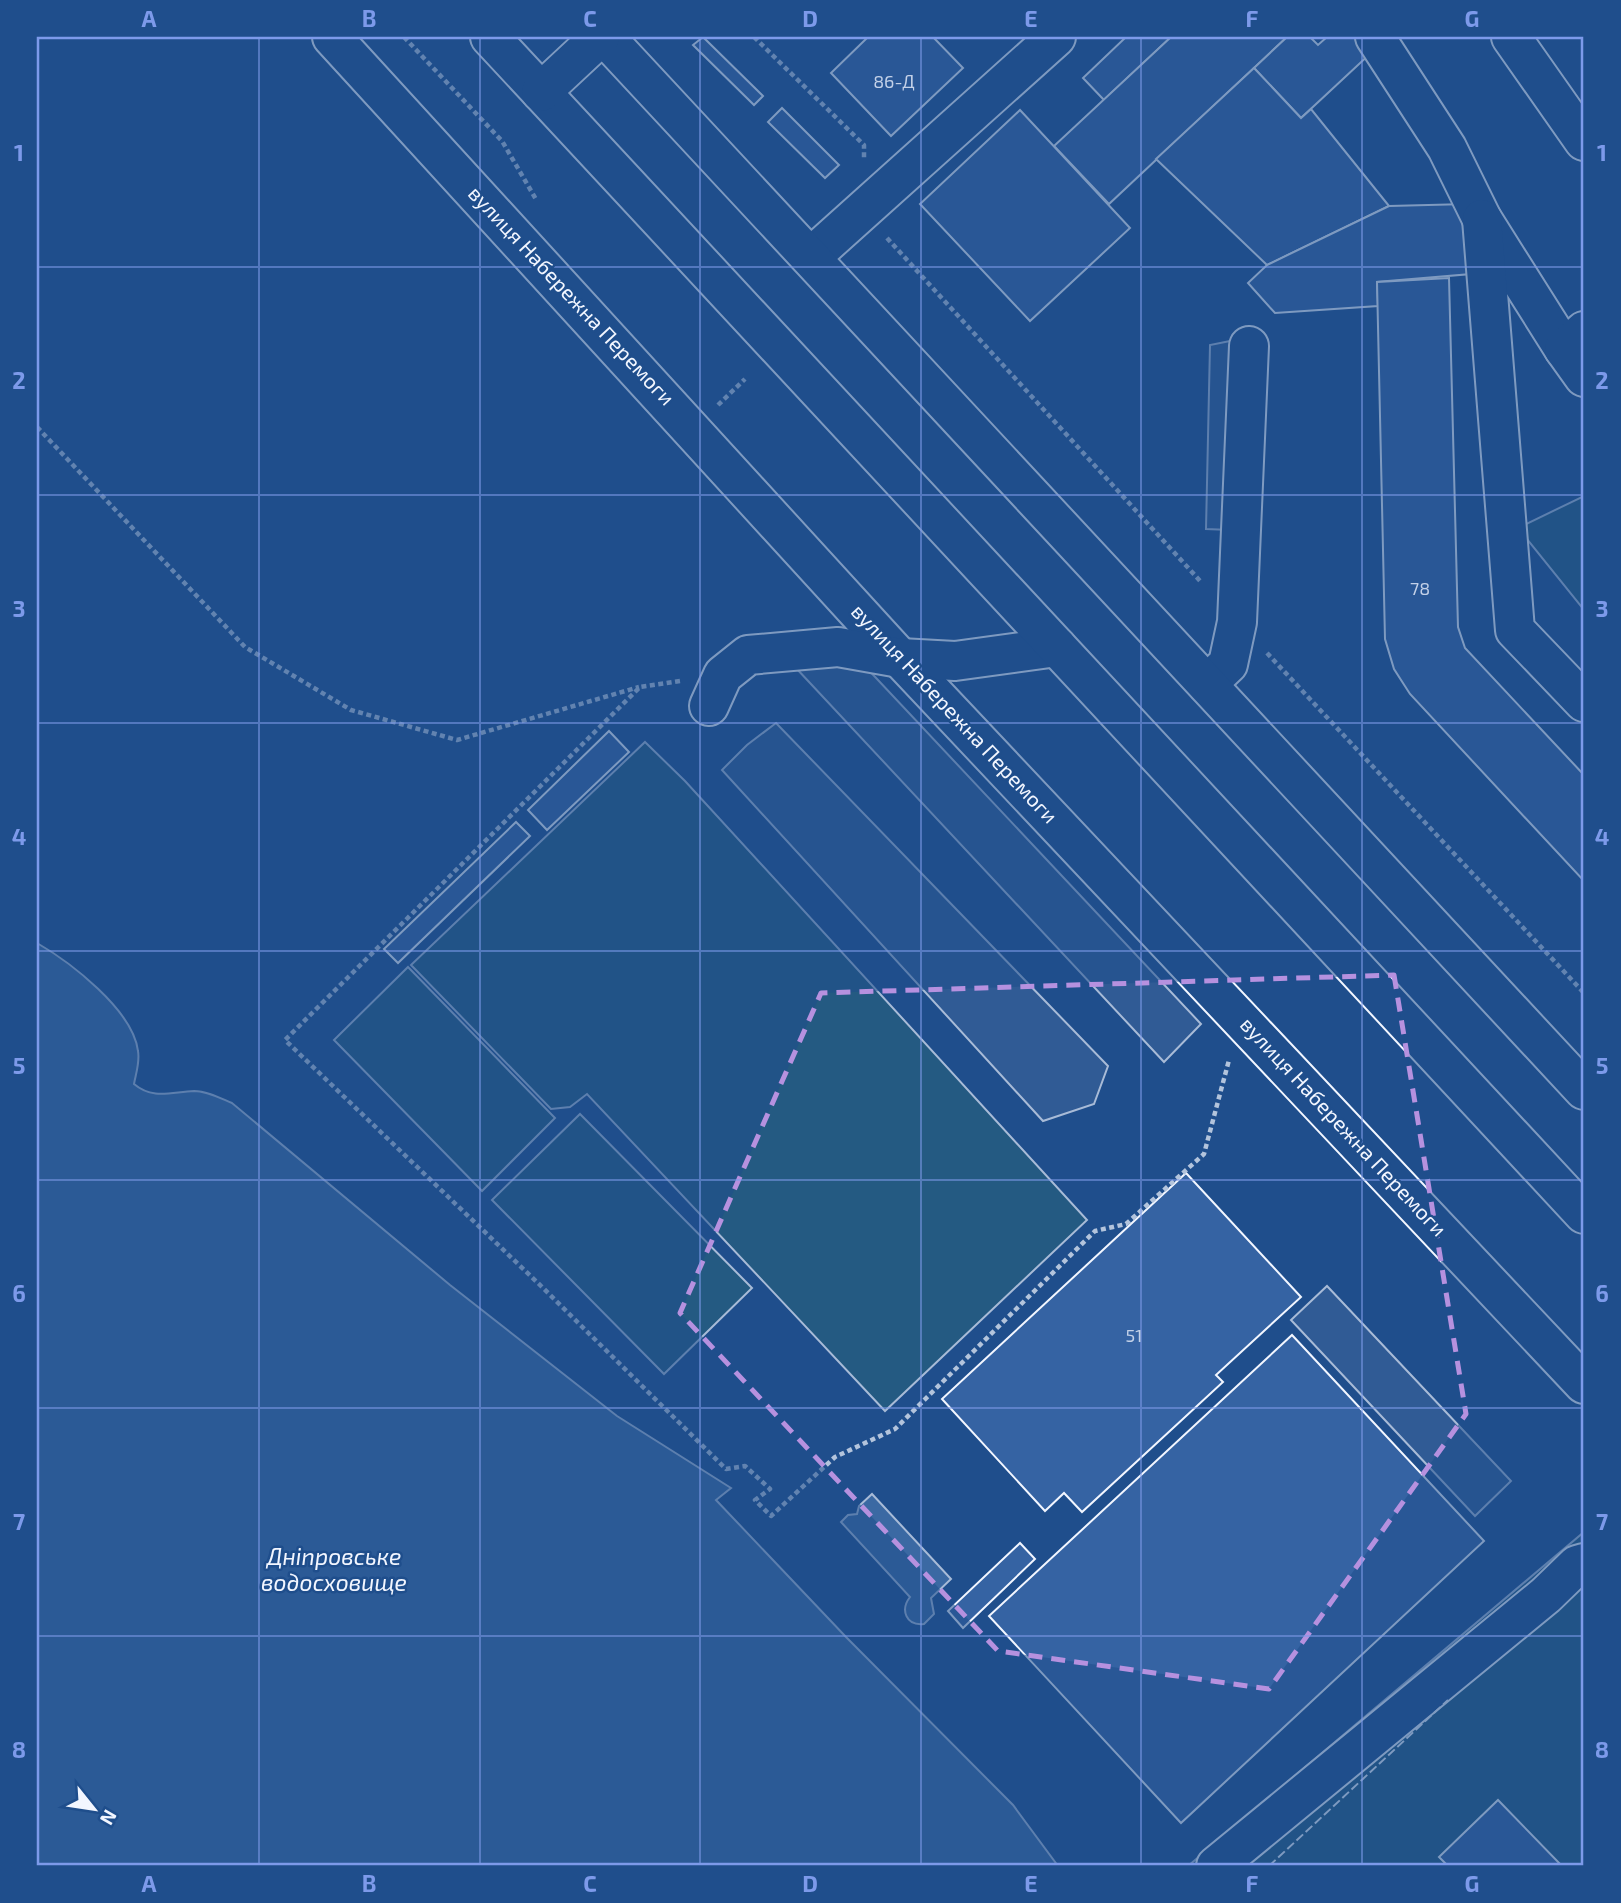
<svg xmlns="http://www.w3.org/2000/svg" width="1621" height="1903" viewBox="0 0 1621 1903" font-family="'Exo 2',sans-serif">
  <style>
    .green { fill: #245a82; stroke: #a8bbd7; stroke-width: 2 }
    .parking { fill: #305b95; stroke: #a8bbd7; stroke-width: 2 }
    .water { fill: #3b69a3; stroke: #a8bbd7; stroke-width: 2 }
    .building { fill: #3563a3; stroke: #f2f6ff; stroke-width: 2 }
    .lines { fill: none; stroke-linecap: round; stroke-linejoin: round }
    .minor-casing { stroke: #f2f6ff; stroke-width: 42 }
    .major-casing { stroke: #f2f6ff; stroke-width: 42 }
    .path { stroke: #b3c4dc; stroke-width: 4.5; stroke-dasharray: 5 3.5; stroke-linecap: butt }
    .minor { stroke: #1f4e8c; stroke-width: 38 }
    .major { stroke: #1f4e8c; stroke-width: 38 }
    .fence { stroke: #f2f6ff; stroke-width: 2; stroke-dasharray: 9 3.5; stroke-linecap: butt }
    .marked { fill: none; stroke: #b691df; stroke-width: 5; stroke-dasharray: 14 9; stroke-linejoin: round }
    .grid { fill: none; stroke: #7d9aea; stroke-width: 2; stroke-opacity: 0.55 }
    .labels { text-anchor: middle; stroke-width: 5; stroke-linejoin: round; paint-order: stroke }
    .number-label { font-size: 18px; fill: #c3d1e8 }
    .street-label { font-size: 21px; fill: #f2f6ff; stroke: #1f4e8c }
    .water-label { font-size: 23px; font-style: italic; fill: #f2f6ff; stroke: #1f4e8c }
    .neatline { fill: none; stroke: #7d9aea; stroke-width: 2.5 }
    .grid-label { font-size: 23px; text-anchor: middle; font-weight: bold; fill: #7d9aea }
  </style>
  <rect width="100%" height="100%" fill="#1f4e8c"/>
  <!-- green -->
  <g class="green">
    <path d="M1584,496v114l-66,-82z"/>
    <path d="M645,742l40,39 402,439 -202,191 -298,-317 -17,13 -19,2 -140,-144z"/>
    <path d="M408,967l147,151 -73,73 -148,-151z"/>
    <path d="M580,1114l172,174 -88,86 -172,-174z"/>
    <path d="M1584,1532v334h-396z"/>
  </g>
  <!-- parking -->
  <g class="parking">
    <path d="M1235,340l-5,190 -24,-1 4,-184z"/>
    <path d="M862,663l339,361 -37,38 -368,-394z"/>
    <path d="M776,723l332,343 -14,38 -51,17 -321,-351 25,-25z"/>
    <path d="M1327,1286l184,195 -36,35 -184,-196z"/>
  </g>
  <!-- water -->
  <g class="water">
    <path d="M37,943c33,19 96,67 101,108 2,11 -2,22 -4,33 19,16 37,8 60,7 13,0 26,7 38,12l218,182 167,131 114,72 -15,12 130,137 167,168 45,61h-1021z"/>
    <path d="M872,1494l79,85 -20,19 3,16 -10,10c-18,2 -24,-14 -14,-27l-69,-75 7,-7 9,-1 2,-8z"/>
  </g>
  <!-- building -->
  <g class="building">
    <path d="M703,37l60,59 -9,9 -61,-60z"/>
    <path d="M868,37h65l30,31 -72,68 -60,-63z"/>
    <path d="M1126,37h45l-67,63 -21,-22z"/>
    <path d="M1171,37h116l-178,167 -55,-58z"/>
    <path d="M1287,37h23l8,8 9,-8h30l15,15 -71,66 -47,-50z"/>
    <path d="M1254,68l47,50 10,-9 78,97 -122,59 -111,-106z"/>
    <path d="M782,108l57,57 -14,13 -57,-56z"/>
    <path d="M1020,110l110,118 -100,93 -110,-117z"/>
    <path d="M1467,204l4,70 -94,8 1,24 -103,7 -27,-30 19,-18 122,-59z"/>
    <path d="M1449,278l9,349 7,21 119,127v106l-174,-187 -16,-25 -9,-30 -8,-357z"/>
    <path d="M609,731l20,21 -82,78 -19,-20z"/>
    <path d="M516,822l14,14 -132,127 -14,-14z"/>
    <path d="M1186,1173l115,124 -85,78 7,7 -141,130 -18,-19 -19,18 -103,-112z"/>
    <path d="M1292,1335l192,206 -303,282 -192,-207z"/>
    <path d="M1020,1543l15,16 -72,69 -15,-17z"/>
    <path d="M1498,1800l64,66h-114l-9,-9z"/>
  </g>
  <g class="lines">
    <defs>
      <g id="minor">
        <path d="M332,37l568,621 684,726"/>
        <path d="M1375,37l72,111 35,71 82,130"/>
        <path d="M1511,37l73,104"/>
        <path d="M1482,219l33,411 69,72"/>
        <path d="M811,257l245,-220"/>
        <path d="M1584,331l-20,18 20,28"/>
        <path d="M1207,684l21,-20 9,-42 12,-276"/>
        <path d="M709,706l14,-31 25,-20 90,-8 62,11 55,3 102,-14"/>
        <path d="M1216,1866l330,-271 31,-30 7,-2"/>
      </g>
      <g id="major">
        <path d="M490,37l1094,1177"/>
        <path d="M605,37l979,1053"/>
        <path d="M541,92l59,-55"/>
      </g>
    </defs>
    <!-- minor casing -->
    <use href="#minor" class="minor-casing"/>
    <!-- major casing -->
    <use href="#major" class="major-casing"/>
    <!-- path -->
    <g class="path">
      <path d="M404,37l98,104 35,60"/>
      <path d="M754,37l110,108v15"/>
      <path d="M887,238l315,345"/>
      <path d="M718,405l27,-26"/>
      <path d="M37,427l208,220 106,63 106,30 182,-53"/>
      <path d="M1267,653l317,340"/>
      <path d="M680,681l-40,6 -355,353 256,246 185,183 19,-3 25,23 -15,11 16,16 64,-59 60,-28 200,-198 31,-7 78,-70 25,-94"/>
    </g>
    <!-- minor -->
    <use href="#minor" class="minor"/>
    <!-- major -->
    <use href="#major" class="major"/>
    <!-- fence -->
    <path class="fence" d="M1269,1866l179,-166"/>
  </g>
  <!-- marked area -->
  <path d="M0 0H1621V1903H0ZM1394,975l72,439 -197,275 -271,-38 -318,-338 141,-320z" fill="#1f4e8c" fill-opacity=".55" fill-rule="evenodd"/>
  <path class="marked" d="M1394,975l72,439 -197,275 -271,-38 -318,-338 141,-320z"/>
  <!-- grid -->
  <path class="grid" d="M259,37v1829M480,37v1829M700,37v1829M921,37v1829M1141,37v1829M1362,37v1829M37,267h1547M37,495h1547M37,723h1547M37,951h1547M37,1180h1547M37,1408h1547M37,1636h1547"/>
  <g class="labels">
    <!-- number labels -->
    <g class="number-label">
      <text x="894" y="88">86-Д</text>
      <text x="1420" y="595">78</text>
      <text x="1134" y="1342">51</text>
    </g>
    <!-- street labels -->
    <g class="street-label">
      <text transform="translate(571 296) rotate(47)" y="7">вулиця Набережна Перемоги</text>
      <text transform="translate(954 714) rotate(47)" y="7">вулиця Набережна Перемоги</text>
      <text transform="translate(1343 1127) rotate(47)" y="7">вулиця Набережна Перемоги</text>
    </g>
    <!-- water labels -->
    <g class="water-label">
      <text x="334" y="1565">Дніпровське<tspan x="334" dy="26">водосховище</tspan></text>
    </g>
  </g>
  <!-- border -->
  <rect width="1621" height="1903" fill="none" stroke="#1f4e8c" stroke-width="77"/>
  <!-- north arrow -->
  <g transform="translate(94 1809) rotate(120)" stroke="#1f4e8c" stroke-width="5" paint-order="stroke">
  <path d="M0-5L12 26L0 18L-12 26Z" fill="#f2f6ff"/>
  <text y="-10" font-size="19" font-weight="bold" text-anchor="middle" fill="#f2f6ff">N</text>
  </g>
  <rect x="38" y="38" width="1544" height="1826" class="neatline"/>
  <g class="grid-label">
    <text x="149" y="27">A</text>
    <text x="369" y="27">B</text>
    <text x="590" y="27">C</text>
    <text x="810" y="27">D</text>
    <text x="1031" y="27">E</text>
    <text x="1252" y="27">F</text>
    <text x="1472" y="27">G</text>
    <text x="19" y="161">1</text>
    <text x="1602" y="161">1</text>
    <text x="19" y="389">2</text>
    <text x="1602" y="389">2</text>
    <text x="19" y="617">3</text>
    <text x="1602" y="617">3</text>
    <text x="19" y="845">4</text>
    <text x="1602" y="845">4</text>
    <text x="19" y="1074">5</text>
    <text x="1602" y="1074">5</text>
    <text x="19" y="1302">6</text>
    <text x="1602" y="1302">6</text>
    <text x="19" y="1530">7</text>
    <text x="1602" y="1530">7</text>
    <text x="19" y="1758">8</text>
    <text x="1602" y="1758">8</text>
    <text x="149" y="1892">A</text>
    <text x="369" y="1892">B</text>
    <text x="590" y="1892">C</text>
    <text x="810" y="1892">D</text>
    <text x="1031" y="1892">E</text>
    <text x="1252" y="1892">F</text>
    <text x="1472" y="1892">G</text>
  </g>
</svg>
